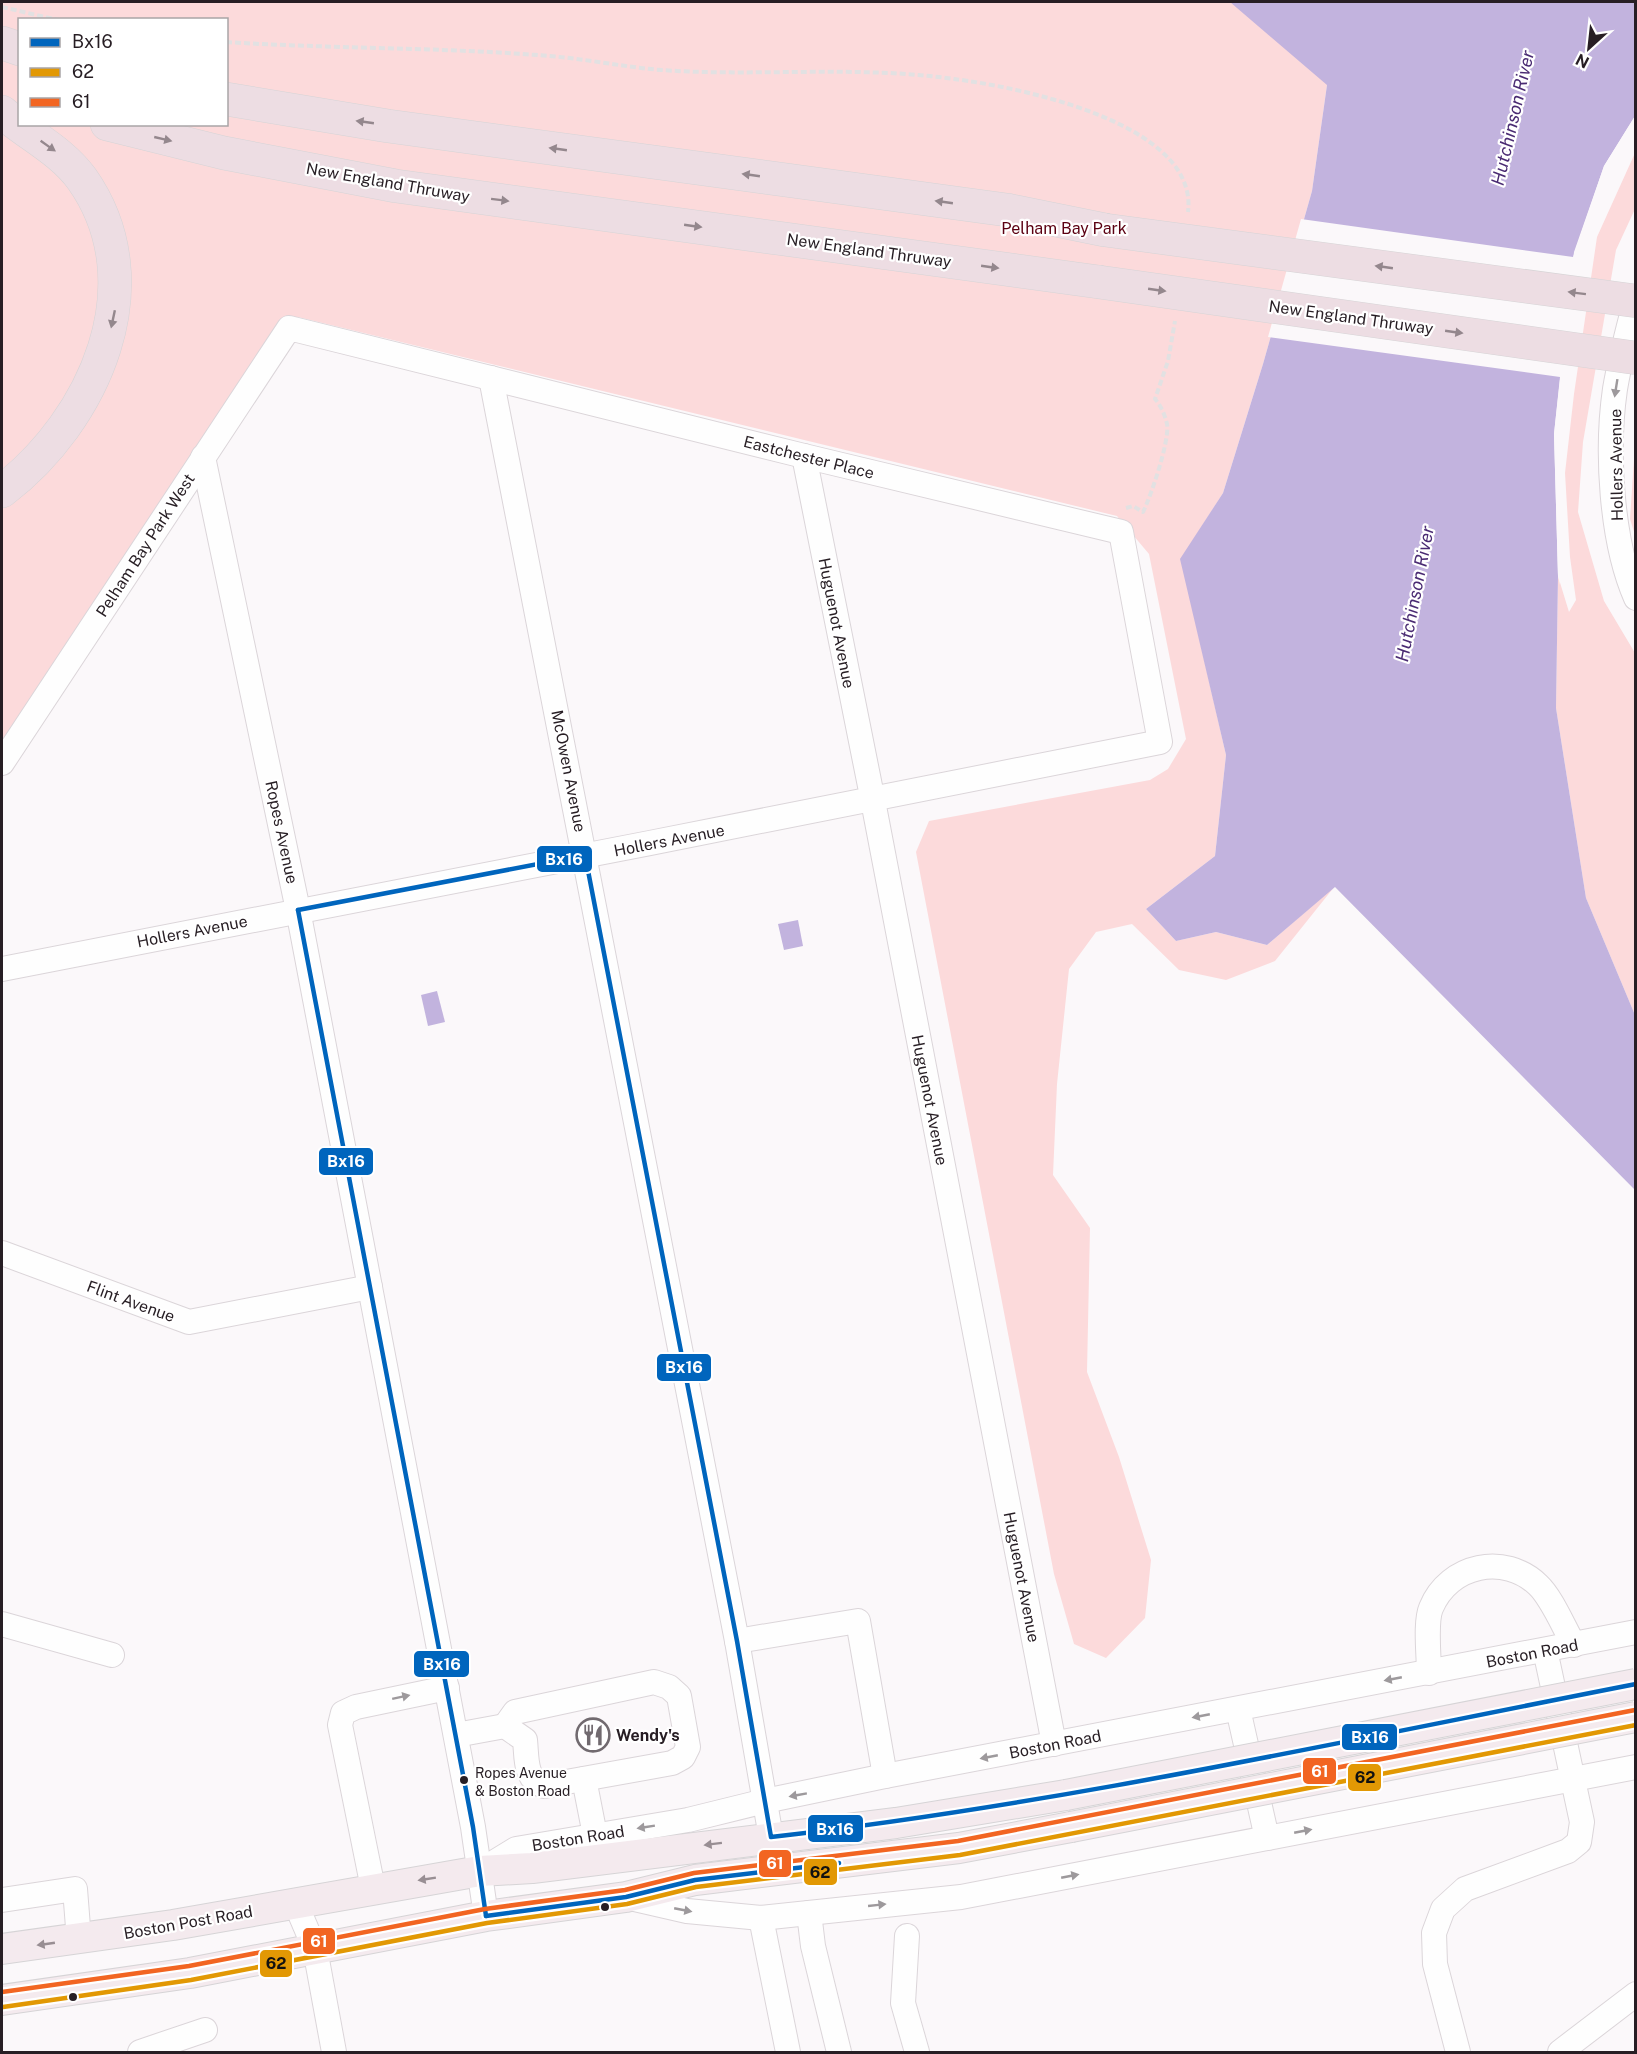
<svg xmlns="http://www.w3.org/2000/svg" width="1637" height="2054" viewBox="0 0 1637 2054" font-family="'Public Sans',sans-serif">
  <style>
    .green { fill: #fcdadb; fill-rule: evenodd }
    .water { fill: #c2b3de }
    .pier { fill: #fbf8fa }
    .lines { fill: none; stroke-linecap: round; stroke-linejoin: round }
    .minor-casing { stroke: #dbd5d9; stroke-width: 26 }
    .major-casing { stroke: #d6d4d6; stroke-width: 32 }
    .highway-casing { stroke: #d6d4d6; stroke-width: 34 }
    .path { stroke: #e2e1e2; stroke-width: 4; stroke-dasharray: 6 3; stroke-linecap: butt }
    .minor { stroke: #fefefe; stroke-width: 24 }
    .major { stroke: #f4eaee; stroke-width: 30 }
    .highway { stroke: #eddde3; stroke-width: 33 }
    .major-bridge-casing { stroke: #d6d4d6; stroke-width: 32; stroke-linecap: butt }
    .highway-bridge-casing { stroke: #d6d4d6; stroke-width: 34; stroke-linecap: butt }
    .major-bridge { stroke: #f4eaee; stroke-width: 30 }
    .highway-bridge { stroke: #eddde3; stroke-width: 33 }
    .bus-1-casing { stroke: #fff; stroke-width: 9 }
    .bus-2-casing { stroke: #fff; stroke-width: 9 }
    .bus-3-casing { stroke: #fff; stroke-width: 9 }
    .bus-1 { stroke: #0065bd; stroke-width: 4.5 }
    .bus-2 { stroke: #e29804; stroke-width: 4.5 }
    .bus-3 { stroke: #f26522; stroke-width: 4.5 }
    .oneway { fill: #94878d }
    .oneway2 { fill: #9d999c }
    .oneway3 { fill: #988e93 }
    .bus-dot { fill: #271e24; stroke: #fff; stroke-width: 2 }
    .labels { text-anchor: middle; stroke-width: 4.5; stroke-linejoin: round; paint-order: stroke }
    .bus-label { font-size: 14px; fill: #271e24; stroke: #fff; text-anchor: start }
    .street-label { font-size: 16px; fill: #271e24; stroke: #fff }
    .park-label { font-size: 16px; fill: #5b0012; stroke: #fff }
    .poi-label { font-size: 16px; font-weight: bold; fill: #271e24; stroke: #fff; text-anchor: start }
    .water-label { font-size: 18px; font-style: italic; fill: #4a2b73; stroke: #fff }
    .line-badge { stroke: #fff; stroke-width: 2 }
    .badge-label { font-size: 16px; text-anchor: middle; font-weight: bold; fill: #fff }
    .pale-badge-label { font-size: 16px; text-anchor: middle; font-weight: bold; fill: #111 }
  </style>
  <rect width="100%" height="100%" fill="#fbf8fa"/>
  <!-- green -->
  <g class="green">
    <path d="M2,2h1392l-67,83 -15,106 -49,173 -40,129 -42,66 45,196 -11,101 -69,53 30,32 40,-9 51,13 68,-59 -60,75 -49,19 -47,-10 -47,-46 -36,8 -27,37 -12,115 -4,91 37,53 -3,144 32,85 32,103 -6,58 -39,40 -32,-14 -20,-70 -138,-722 13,-31 221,-41 18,-11 18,-30 -37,-185 -32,-38 -819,-199 -14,4 -282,421zM20,20h206v104h-206z"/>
    <path d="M1635,153v56l-19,41 -33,192 -5,70 26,89 31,52v362l-49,-117 -30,-190 2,-132 11,36 7,-12 -6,-43 -5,-84 9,-79 23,-157z"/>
    <path d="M1635,444v91l-5,-16z"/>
  </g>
  <!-- water -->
  <g class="water">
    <path d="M1230,2h405v114l-31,50 -30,86 -20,182 4,142 -2,132 30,190 49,117v175l-300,-303 -68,58 -51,-13 -40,9 -30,-32 69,-53 11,-101 -46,-196 43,-66 40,-129 49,-173 15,-106z"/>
    <path d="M798,920l5,26 -19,4 -6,-26z"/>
    <path d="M437,991l8,31 -17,4 -7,-31z"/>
  </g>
  <!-- pier -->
  <path class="pier" d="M1635,116l1,6 -29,46 -30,85 -20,181 3,151 -2,-9 -4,-142 6,-57 -292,-40 33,-118 272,38 31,-91z"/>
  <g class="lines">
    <defs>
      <g id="minor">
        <path d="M1636,299c-8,30 -16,60 -21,90 -9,62 -4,152 21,209"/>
        <path d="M491,378l246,1263 34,196"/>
        <path d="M804,456l69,345 181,943"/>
        <path d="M203,457l95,453 175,917 13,89"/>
        <path d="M2,763l287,-435 515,128 317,76 39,210c-385,79 -773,150 -1158,227"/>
        <path d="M2,1253l187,69 181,-35"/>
        <path d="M2,1624l110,31"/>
        <path d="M737,1641l121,-20 27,155"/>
        <path d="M1429,1673c0,-17 -4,-51 2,-65 18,-44 74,-55 107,-23 14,13 26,43 36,60"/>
        <path d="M654,1682l15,5 10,9 9,51 -5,10 -11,6 -128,23c-20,-7 -17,-28 -19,-46l-20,-14 10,-14z"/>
        <path d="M1238,1709l29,129"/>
        <path d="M456,1735l49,-9"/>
        <path d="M584,1779l11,56"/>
        <path d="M480,1871l36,-22 172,-29 77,-19 120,-25 751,-144"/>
        <path d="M373,1888l-33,-163 3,-12 13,-6 91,-19"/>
        <path d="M626,1897l61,14 74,7 200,-21 675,-130"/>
        <path d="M2,1900l73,-11 4,51"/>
        <path d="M295,1902l20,47 19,103"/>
        <path d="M809,1913l4,33 26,106"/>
        <path d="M761,1918l27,134"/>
        <path d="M907,1936l-4,67 14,49"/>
        <path d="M140,2052l65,-22"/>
        <path d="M1458,2052l-23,-88 -1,-31 9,-24 22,-20 103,-38 11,-9 3,-20 -37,-172"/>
        <path d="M1560,2052l76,-58"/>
      </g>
      <g id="major">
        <path d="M2,1949l171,-24 307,-54 52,-3 364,-45 170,-28"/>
        <path d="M2,2000l188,-27 296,-57 140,-19 69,-17 264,-32 112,-21"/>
      </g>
      <g id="highway">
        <path d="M2,43l18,6"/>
        <path d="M226,99l162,27 619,84 98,20"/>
        <path d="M2,112c26,23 59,38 80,67 74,105 12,242 -80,312"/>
        <path d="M107,124l117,29 172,33 703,96"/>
      </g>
    </defs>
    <!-- minor casing -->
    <use href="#minor" class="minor-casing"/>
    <!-- major casing -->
    <use href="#major" class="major-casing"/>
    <!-- highway casing -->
    <use href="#highway" class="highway-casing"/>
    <!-- path -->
    <g class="path">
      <path d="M2,7l56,13"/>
      <path d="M226,42c108,7 216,5 323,14 38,3 75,11 112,14 98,7 196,-5 293,9 64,8 245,44 234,133"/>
      <path d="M1126,508l7,-2 10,6c8,-16 27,-72 24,-88 -2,-9 -6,-18 -12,-25l13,-38 7,-40"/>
    </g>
    <!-- minor -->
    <use href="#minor" class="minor"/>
    <!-- major -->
    <use href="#major" class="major"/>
    <!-- highway -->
    <use href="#highway" class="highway"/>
    <defs>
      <g id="major-bridge">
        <path d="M1066,1795l570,-111"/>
        <path d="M1071,1827l565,-110"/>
      </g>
      <g id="highway-bridge">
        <path d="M1105,230l531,71"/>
        <path d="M1099,282l537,76"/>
      </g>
    </defs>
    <!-- major-bridge casing -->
    <use href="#major-bridge" class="major-bridge-casing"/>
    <!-- highway-bridge casing -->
    <use href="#highway-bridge" class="highway-bridge-casing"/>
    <!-- major-bridge -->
    <use href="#major-bridge" class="major-bridge"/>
    <!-- highway-bridge -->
    <use href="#highway-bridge" class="highway-bridge"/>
    <defs>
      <g id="bus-1">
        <path d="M298,910l287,-55 152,786 34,196c291,-33 577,-97 865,-153"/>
        <path d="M298,910l175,917 13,89"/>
        <path d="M486,1916l140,-19 69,-17 144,-17"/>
      </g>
      <path id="bus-2" d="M3,2007l188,-27 296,-57 140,-19 69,-17 264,-32 676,-130"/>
      <path id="bus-3" d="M2,1992l187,-26 296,-57 140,-19 69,-17 264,-32 677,-131"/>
    </defs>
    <!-- bus-1 casing -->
    <use href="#bus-1" class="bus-1-casing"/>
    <!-- bus-2 casing -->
    <use href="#bus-2" class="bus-2-casing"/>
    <!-- bus-3 casing -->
    <use href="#bus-3" class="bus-3-casing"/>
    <!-- bus-1 -->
    <use href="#bus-1" class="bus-1"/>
    <!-- bus-2 -->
    <use href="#bus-2" class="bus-2"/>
    <!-- bus-3 -->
    <use href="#bus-3" class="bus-3"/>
  </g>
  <!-- one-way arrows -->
  <defs><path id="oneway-solid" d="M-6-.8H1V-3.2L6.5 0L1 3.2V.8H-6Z" transform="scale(1.5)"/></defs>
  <g class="oneway">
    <use href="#oneway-solid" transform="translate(365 122) rotate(-172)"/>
    <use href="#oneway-solid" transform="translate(163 139) rotate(13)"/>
    <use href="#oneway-solid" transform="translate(48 146) rotate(35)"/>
    <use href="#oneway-solid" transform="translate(558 149) rotate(-172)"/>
    <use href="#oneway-solid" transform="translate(751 175) rotate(-172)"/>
    <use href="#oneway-solid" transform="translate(500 200) rotate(7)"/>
    <use href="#oneway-solid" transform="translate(944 202) rotate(-172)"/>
    <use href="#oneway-solid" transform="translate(693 226) rotate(8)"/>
    <use href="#oneway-solid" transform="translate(990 267) rotate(8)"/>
    <use href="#oneway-solid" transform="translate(1384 267) rotate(-172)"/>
    <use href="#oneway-solid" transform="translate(1157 290) rotate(8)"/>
    <use href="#oneway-solid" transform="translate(1577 293) rotate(-173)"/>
    <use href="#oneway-solid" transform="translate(113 319) rotate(102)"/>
    <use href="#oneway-solid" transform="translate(1454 332) rotate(8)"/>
  </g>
  <g class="oneway2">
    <use href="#oneway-solid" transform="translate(1616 388) rotate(99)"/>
    <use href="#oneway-solid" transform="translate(1393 1679) rotate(169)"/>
    <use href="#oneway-solid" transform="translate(401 1697) rotate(-12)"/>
    <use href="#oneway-solid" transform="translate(1201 1716) rotate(169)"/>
    <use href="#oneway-solid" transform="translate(989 1757) rotate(169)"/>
    <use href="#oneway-solid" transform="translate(798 1795) rotate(170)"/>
    <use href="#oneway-solid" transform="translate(646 1827) rotate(171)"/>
    <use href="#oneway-solid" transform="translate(1303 1831) rotate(-11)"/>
    <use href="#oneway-solid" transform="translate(1070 1876) rotate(-11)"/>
    <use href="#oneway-solid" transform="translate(877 1905) rotate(-6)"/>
    <use href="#oneway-solid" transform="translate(683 1910) rotate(11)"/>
  </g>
  <g class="oneway3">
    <use href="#oneway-solid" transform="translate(713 1844) rotate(173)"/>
    <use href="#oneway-solid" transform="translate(427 1879) rotate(171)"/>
    <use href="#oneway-solid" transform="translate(46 1944) rotate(172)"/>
  </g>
  <!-- icons -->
  <defs>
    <symbol id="restaurant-ring" viewBox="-11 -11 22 22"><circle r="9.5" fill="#fff" stroke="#716a6f" stroke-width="1.5"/><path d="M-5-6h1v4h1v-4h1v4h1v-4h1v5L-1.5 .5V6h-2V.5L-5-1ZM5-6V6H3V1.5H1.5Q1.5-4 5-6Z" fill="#716a6f"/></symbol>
  </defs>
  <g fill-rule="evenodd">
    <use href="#restaurant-ring" x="574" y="1716" width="38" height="38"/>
  </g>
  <!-- markers -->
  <g class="bus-dot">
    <circle cx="464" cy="1780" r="5"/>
    <circle cx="605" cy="1907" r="5"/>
    <circle cx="73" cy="1997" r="5"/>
  </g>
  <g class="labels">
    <!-- bus labels -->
    <g class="bus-label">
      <text x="475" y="1778">Ropes Avenue<tspan x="475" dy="18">&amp; Boston Road</tspan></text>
    </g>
    <!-- street labels -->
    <g class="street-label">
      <text transform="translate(388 182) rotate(10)" y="6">New England Thruway</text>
      <text transform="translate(869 250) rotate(8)" y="6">New England Thruway</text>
      <text transform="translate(1351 317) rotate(8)" y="6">New England Thruway</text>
      <text transform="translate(809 457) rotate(14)" y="6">Eastchester Place</text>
      <text transform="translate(1616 465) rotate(-91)" y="6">Hollers Avenue</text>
      <text transform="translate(145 545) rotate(-57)" y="6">Pelham Bay Park West</text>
      <text transform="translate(837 623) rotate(79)" y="6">Huguenot Avenue</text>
      <text transform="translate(569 771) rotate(79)" y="6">McOwen Avenue</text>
      <text transform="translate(282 832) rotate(78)" y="6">Ropes Avenue</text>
      <text transform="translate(669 840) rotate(-11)" y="6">Hollers Avenue</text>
      <text transform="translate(192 931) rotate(-11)" y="6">Hollers Avenue</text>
      <text transform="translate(930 1100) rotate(79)" y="6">Huguenot Avenue</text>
      <text transform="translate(131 1301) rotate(20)" y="6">Flint Avenue</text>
      <text transform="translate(1022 1577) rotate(79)" y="6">Huguenot Avenue</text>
      <text transform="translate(1532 1653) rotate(-11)" y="6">Boston Road</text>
      <text transform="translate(1055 1744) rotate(-11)" y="6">Boston Road</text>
      <text transform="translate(578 1838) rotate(-9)" y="6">Boston Road</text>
      <text transform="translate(188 1922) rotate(-10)" y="6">Boston Post Road</text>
    </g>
    <!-- park labels -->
    <g class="park-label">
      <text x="1064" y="234">Pelham Bay Park</text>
    </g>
    <!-- poi labels -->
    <g class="poi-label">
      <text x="616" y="1741">Wendy's</text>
    </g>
    <!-- water labels -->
    <g class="water-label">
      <text transform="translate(1513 118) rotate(-77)" y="6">Hutchinson River</text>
      <text transform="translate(1415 594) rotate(-79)" y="6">Hutchinson River</text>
    </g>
  </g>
  <g class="line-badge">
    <rect x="536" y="845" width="57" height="28" rx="6" fill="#0065bd"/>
    <rect x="318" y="1147" width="56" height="29" rx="6" fill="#0065bd"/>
    <rect x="656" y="1353" width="56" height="29" rx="6" fill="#0065bd"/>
    <rect x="413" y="1650" width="57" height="28" rx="6" fill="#0065bd"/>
    <rect x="1341" y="1723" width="57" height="28" rx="6" fill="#0065bd"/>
    <rect x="1302" y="1757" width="35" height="28" rx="6" fill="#f26522"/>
    <rect x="1347" y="1763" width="35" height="29" rx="6" fill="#e29804"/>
    <rect x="807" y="1814" width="57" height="29" rx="6" fill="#0065bd"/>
    <rect x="758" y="1849" width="34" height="29" rx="6" fill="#f26522"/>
    <rect x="803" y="1858" width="35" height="28" rx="6" fill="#e29804"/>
    <rect x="302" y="1927" width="34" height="28" rx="6" fill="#f26522"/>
    <rect x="259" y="1949" width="34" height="29" rx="6" fill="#e29804"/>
  </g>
  <g class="badge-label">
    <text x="564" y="865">Bx16</text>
    <text x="346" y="1167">Bx16</text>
    <text x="684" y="1373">Bx16</text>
    <text x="442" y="1670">Bx16</text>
    <text x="1370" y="1743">Bx16</text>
    <text x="1320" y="1777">61</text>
    <text x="835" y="1835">Bx16</text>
    <text x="775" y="1869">61</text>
    <text x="319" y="1947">61</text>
  </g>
  <g class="pale-badge-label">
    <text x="1365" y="1783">62</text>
    <text x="820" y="1878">62</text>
    <text x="276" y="1969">62</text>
  </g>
  <!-- border -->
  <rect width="1637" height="2054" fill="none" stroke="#271e24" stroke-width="6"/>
  <!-- legend -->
  <rect x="18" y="18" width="210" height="108" fill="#ffffff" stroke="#a9a5a7" stroke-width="1.5"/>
  <rect x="30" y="38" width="30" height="9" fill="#0065bd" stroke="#a9a5a7" stroke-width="1.5"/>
  <text x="72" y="48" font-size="18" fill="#271e24">Bx16</text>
  <rect x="30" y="68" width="30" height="9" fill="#e29804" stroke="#a9a5a7" stroke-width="1.5"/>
  <text x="72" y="78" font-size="18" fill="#271e24">62</text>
  <rect x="30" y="98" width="30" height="9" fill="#f26522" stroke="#a9a5a7" stroke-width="1.5"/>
  <text x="72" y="108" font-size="18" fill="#271e24">61</text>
  <!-- north arrow -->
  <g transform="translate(1589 48) rotate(207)" stroke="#ffffff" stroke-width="4.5" paint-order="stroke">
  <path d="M0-4.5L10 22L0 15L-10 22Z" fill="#271e24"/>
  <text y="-9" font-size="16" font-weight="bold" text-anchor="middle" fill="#271e24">N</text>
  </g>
</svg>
